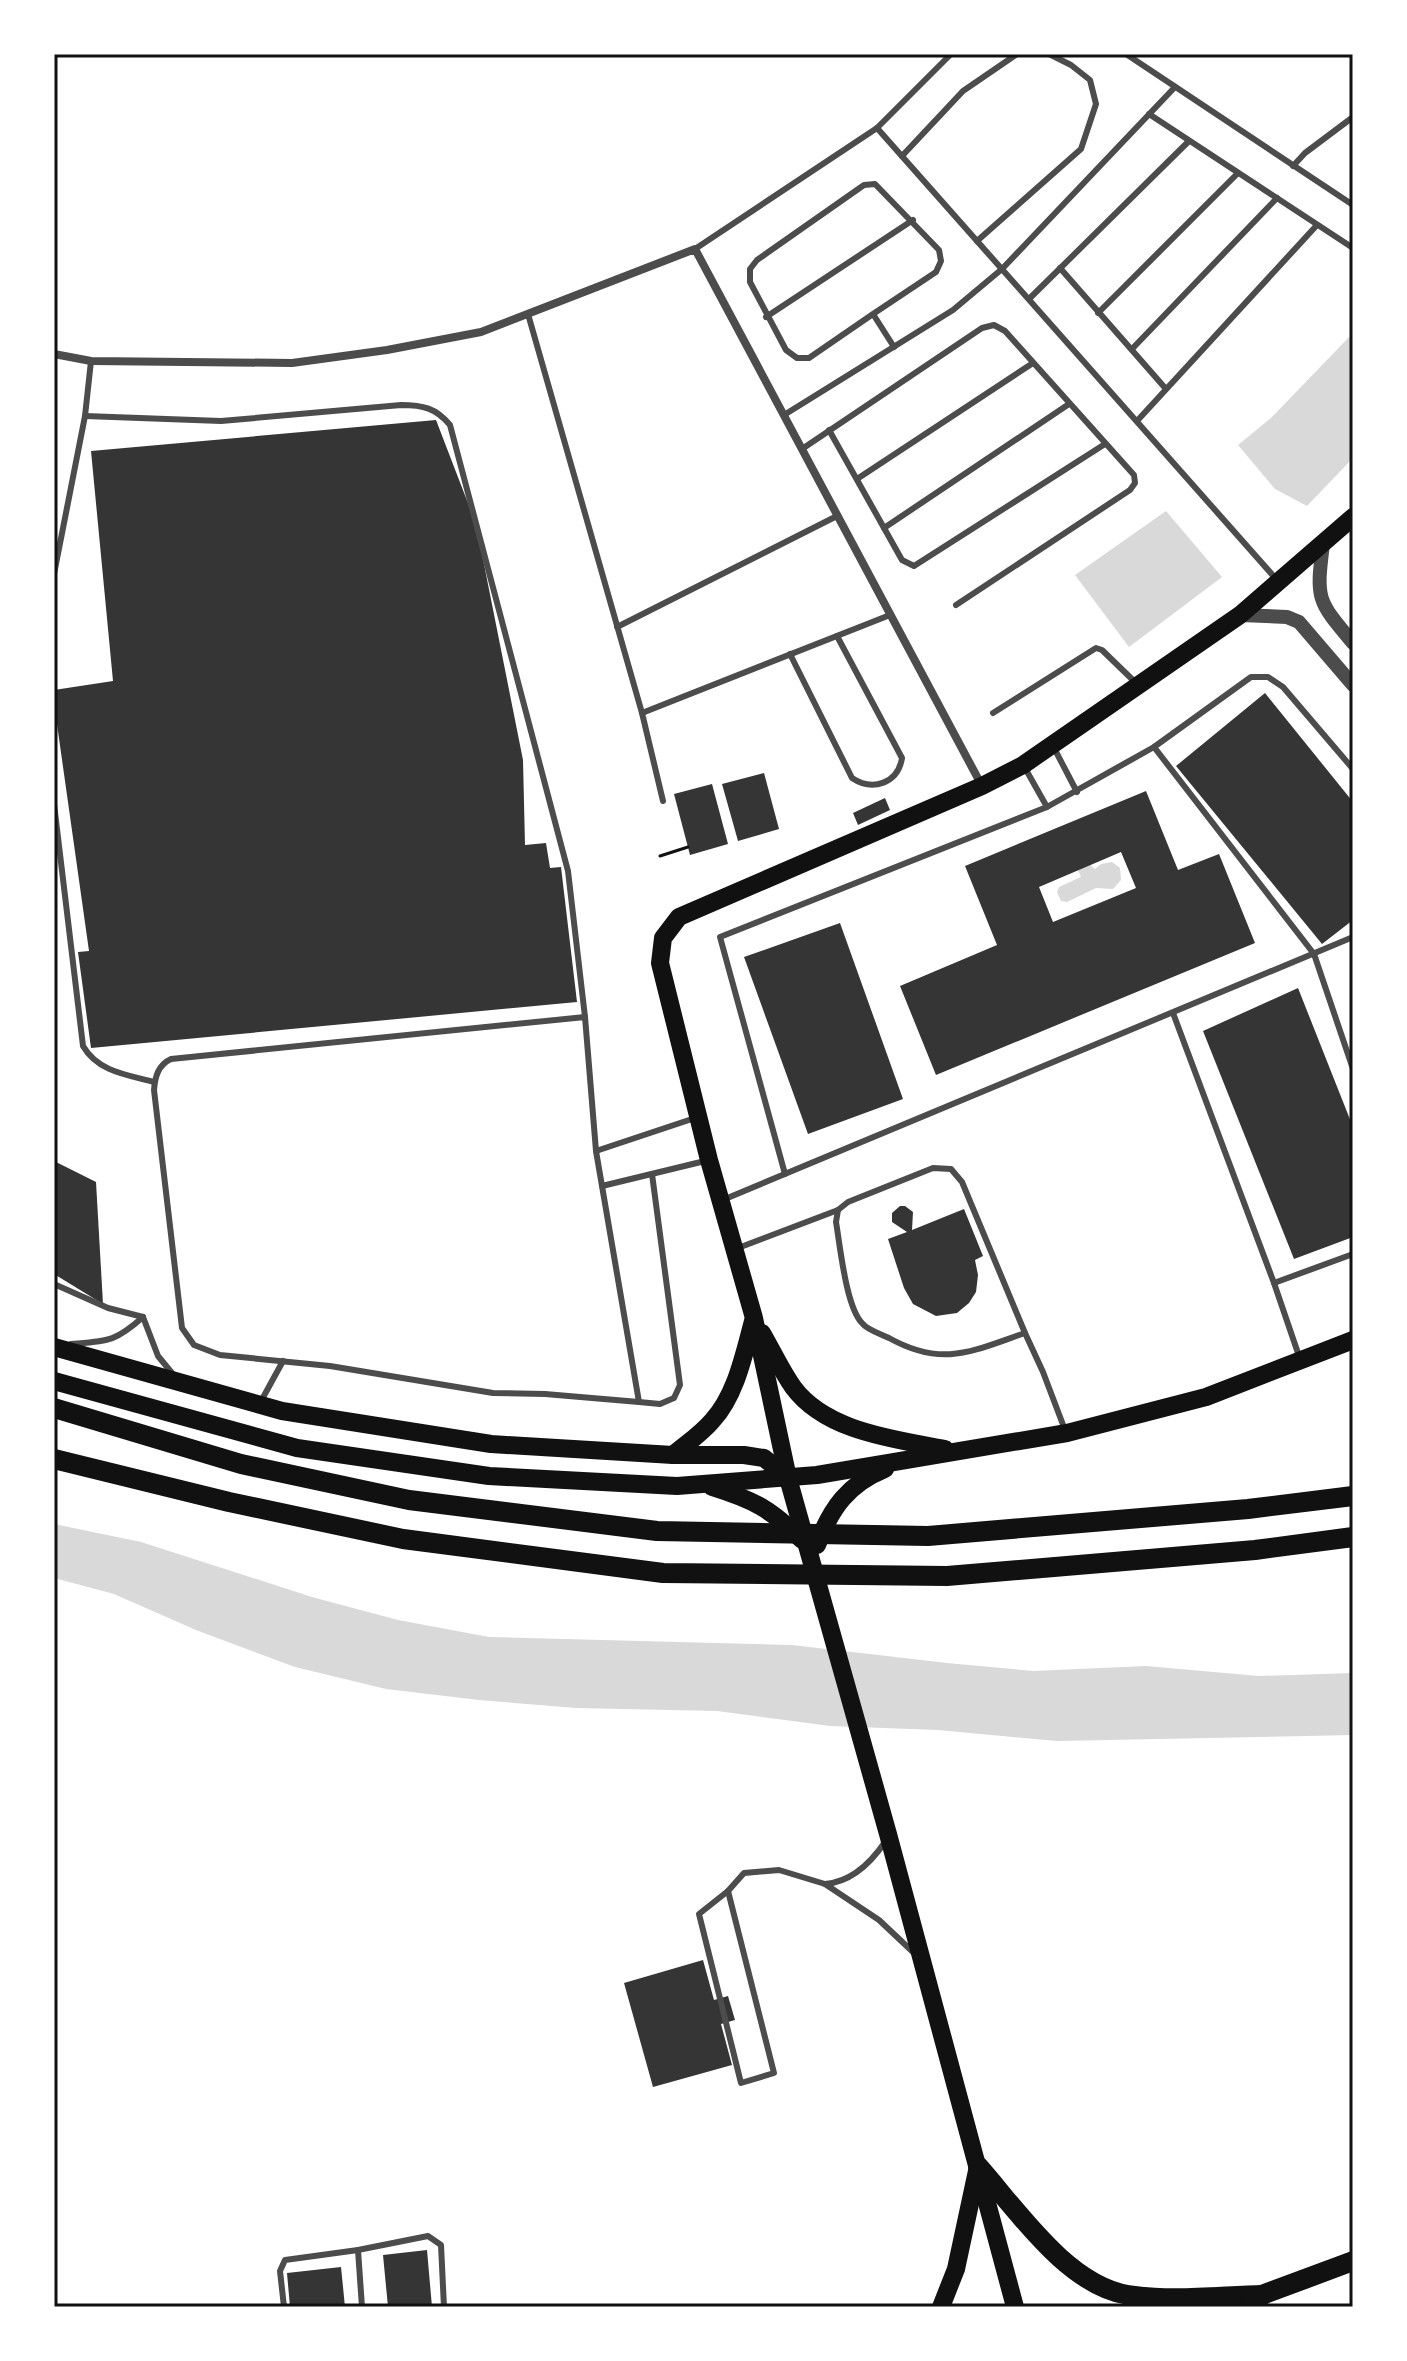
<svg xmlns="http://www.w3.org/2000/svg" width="1407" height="2361" viewBox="0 0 1407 2361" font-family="'IBM Plex Sans',sans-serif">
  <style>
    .water { fill: #d9d9d9 }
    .building { fill: #353535; fill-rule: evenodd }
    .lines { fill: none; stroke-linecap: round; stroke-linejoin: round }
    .path { stroke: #111; stroke-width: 3 }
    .service { stroke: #4c4c4c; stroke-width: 6 }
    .minor { stroke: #4c4c4c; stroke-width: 8 }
    .tertiary { stroke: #4c4c4c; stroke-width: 14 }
    .primary { stroke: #111; stroke-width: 18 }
    .motorway { stroke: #111; stroke-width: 20 }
    .neatline { fill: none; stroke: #111; stroke-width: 3 }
  </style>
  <rect width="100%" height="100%" fill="#fff"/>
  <!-- water -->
  <g class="water">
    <path d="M1353,333v125l-46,48 -32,-17 -37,-44 33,-27z"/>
    <path d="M1166,511l56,66 -93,70 -54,-72z"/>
    <path d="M1087,862l8,7 6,-5 11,-2 8,6 1,12 -8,9 -17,-1 -29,14 -6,-1 -4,-9 2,-5 22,-10 -3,-7z"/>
    <path d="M54,1524l87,18 171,55 86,23 91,17 303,8 155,18 86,8 113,-5 113,10 94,-3v62l-296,6 -119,-11 -108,-4 -113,-15 -141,-3 -97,-8 -93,-11 -91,-22 -99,-37 -82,-36 -60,-16z"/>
  </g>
  <!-- building -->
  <g class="building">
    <path d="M436,420l40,104 47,236 2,85 21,-2 4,25 11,-1 16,135 -486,46 -13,-96 11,-1 -35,-248v-13l59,-9 -22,-230z"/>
    <path d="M1265,693l88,109v118l-31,24 -146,-178z"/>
    <path d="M764,773l15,56 -41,12 -16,-57z"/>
    <path d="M712,784l16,60 -38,11 -16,-61z"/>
    <path d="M1146,791l32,79 41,-16 36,89 -319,132 -36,-89 97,-41 -32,-79zM1121,852l15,36 -83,34 -14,-35z"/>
    <path d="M885,798l5,12 -32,15 -5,-12z"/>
    <path d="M840,923l63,176 -95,35 -64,-177z"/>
    <path d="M1298,988l55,139v110l-59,22 -91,-228z"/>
    <path d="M54,1161l42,21 7,122 -49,-30z"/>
    <path d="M900,1206h5l8,6 -1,18 52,-21 19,47 -8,4 3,15 -2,17 -7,11 -12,10 -21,3 -23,-12 -9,-16 -16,-49 19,-7 -15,-10v-9z"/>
    <path d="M703,1960l11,40 14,-4 7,24 -14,4 11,41 -79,22 -29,-104z"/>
    <path d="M427,2250l5,57h-44l-5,-52z"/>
    <path d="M341,2267l4,40h-55l-3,-34z"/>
  </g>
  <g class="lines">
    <!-- path -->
    <path class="path" d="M660,856l28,-9"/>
    <!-- service -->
    <g class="service">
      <path d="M1126,54l227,151"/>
      <path d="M1353,89v17"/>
      <path d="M1149,114l204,134"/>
      <path d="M877,128l400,452"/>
      <path d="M902,156l61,-65 54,-37"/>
      <path d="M1293,166l12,-13 48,-36"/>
      <path d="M977,241l104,-92 15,-45 -6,-24 -19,-15 -22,-11"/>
      <path d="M695,249l182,-121 74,-74"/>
      <path d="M1060,268l106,121"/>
      <path d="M1029,299l160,-158"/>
      <path d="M1098,313l140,-140"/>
      <path d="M528,314l114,399 248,-98"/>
      <path d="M873,314l63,-42 5,-11 -2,-11 -64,-66 -11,1 -107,75 -7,9v13l36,68 11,8h12l64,-44 21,33"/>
      <path d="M766,317l147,-97"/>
      <path d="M1132,349l145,-151"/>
      <path d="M784,415l169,-105 49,-41 173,-182"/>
      <path d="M85,416l136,5 180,-16c22,0 35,3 49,20l118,446 17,146"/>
      <path d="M1137,421l180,-196"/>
      <path d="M829,430l73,130 12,6 191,-122"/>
      <path d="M802,449l180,-121 12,-3 11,6 129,144 1,8 -5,7 -174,115"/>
      <path d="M857,479l176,-116"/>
      <path d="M884,528l185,-124"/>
      <path d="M54,574l31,-158 6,-55"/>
      <path d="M617,627l220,-111"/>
      <path d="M790,654l62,124c21,14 46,5 50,-20l-65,-122"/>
      <path d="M642,713l21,88"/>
      <path d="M993,713l103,-65 6,2 34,33"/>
      <path d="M1053,746l24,46"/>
      <path d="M1154,747l160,207 39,115"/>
      <path d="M1025,768l22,39"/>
      <path d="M54,804l29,242c15,26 45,29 71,36"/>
      <path d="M1173,1013l101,270 26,76"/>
      <path d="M585,1017l11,134 43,251 -94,-8 -52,-1 -163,-27 -110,-11 -26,-10 -12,-17 -28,-238c1,-13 4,-25 17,-31z"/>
      <path d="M596,1151l99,-33"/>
      <path d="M933,1168l18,1 11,13 63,151c-53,18 -82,35 -136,5 -8,-4 -22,-8 -27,-15 -16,-16 -22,-78 -26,-101l2,-12 10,-8z"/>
      <path d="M785,1174l-65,-237 327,-130 107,-60 97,-70h17l15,10 70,82"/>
      <path d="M602,1186l103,-25"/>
      <path d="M725,1199l628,-262"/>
      <path d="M738,1248l100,-38"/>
      <path d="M1274,1283l79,-29"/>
      <path d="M54,1284l54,24 35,9"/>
      <path d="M143,1317l15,39 14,17"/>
      <path d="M1025,1333l18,39 22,58"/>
      <path d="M71,1344c37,-3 44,-2 72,-27"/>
      <path d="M639,1402l21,2 14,-6 6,-13 -28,-211"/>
      <path d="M260,1403l23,-42"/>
      <path d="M825,1884c26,-2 45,-20 60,-42"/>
      <path d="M728,1891l46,182 -33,10 -42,-169z"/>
      <path d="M728,1891l16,-18 35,-3 46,14 54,36 35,33"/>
      <path d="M358,2250l70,-14 13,9 3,62"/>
      <path d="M284,2307l-4,-36 5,-11 73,-10 4,57"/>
    </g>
    <!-- minor -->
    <path class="minor" d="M54,354l37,7 201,2 95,-13 94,-18 214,-83 287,537"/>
    <!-- tertiary -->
    <g class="tertiary">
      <path d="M1323,544c-7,56 -6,56 30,99"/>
      <path d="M1240,615l47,2 12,5 54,63"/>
    </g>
    <!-- primary -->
    <g class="primary">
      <path d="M762,1333c10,17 19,37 31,54 33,45 102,52 152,62"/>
      <path d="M54,1347l228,64 209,33 182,11h71l20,3 24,20"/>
      <path d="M54,1381l243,67 192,28 188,10 140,-11 250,-42 139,-36 147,-57"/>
      <path d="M673,1455c13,-11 28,-21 39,-34 24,-26 32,-67 41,-100"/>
      <path d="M712,1487c42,13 59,22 90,53"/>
      <path d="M817,1545c14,-37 31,-61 68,-76"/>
      <path d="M941,2307l15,-38 21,-98"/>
      <path d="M1015,2307l-127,-473 -100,-356 -34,-160 -45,-158 -49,-197 3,-25 16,-21 303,-131 41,-21 217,-150 113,-98"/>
    </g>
    <!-- motorway -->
    <g class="motorway">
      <path d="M54,1408l187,56 168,36 248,31 271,5 320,-27 105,-13"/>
      <path d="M54,1459l175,43 174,37 260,34 284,3 308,-26 98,-13"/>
      <path d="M978,2166c40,45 89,119 150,129 44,7 91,1 135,0"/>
      <path d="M1251,2299l102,-38"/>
    </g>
  </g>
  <!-- border -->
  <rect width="1407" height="2361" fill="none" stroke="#ffffff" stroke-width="112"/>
  <rect x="56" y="56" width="1295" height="2249" class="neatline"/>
</svg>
